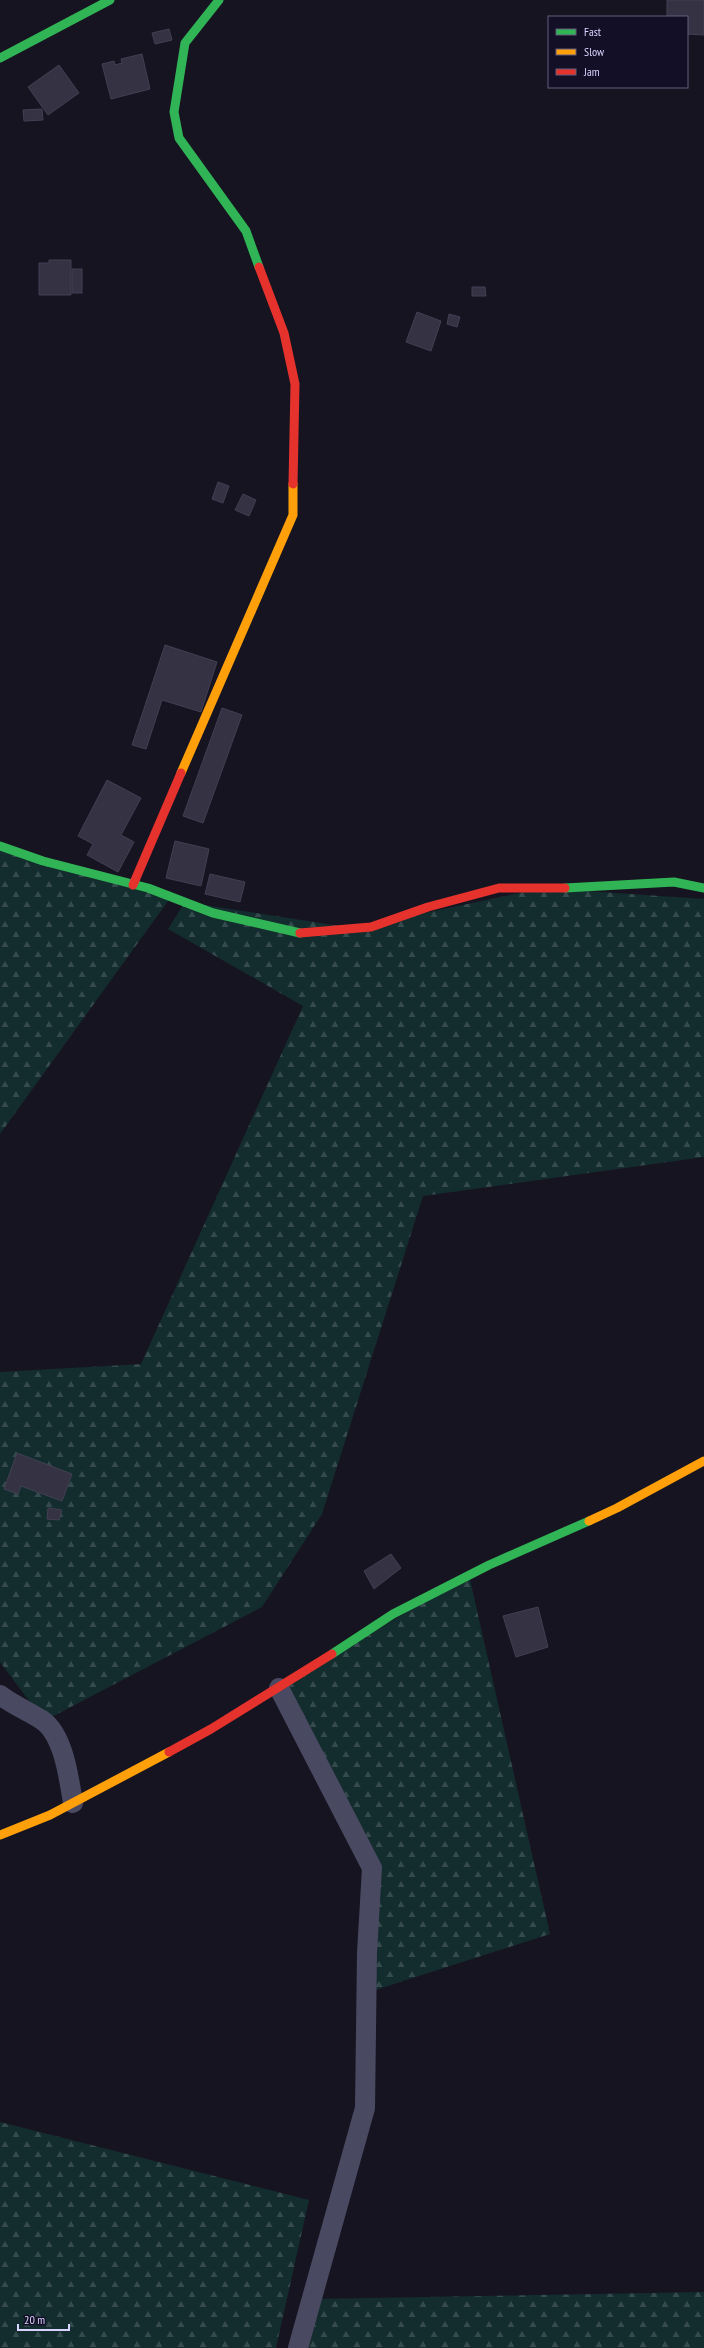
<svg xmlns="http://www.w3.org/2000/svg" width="704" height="2348" viewBox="0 0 704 2348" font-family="'PT Sans Narrow',sans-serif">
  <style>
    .forest { fill: url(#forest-firs) }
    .building { fill: #343243; stroke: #433f54 }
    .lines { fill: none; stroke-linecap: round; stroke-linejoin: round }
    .street { stroke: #4a4962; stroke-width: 20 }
    .fast { stroke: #30b455; stroke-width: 9 }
    .slow { stroke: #ff9f0a; stroke-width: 9 }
    .jam { stroke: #e5322d; stroke-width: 9 }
  </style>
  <defs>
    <pattern id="forest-firs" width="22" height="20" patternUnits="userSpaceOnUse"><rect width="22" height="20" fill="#132c2d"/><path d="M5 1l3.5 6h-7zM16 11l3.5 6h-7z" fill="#354a4c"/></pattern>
  </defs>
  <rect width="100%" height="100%" fill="#161421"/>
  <!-- forest -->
  <g class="forest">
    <path d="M0,851l171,46 -171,237z"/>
    <path d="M543,888l161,11v258l-281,39 -101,318 -60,93 -218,114 -44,-59v-290l141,-8 162,-358 -135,-77 17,-27 168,26z"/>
    <path d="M469,1575l81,359 -184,59 6,-125 -93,-180z"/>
    <path d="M0,2122l309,78 -33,148h-276z"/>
    <path d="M704,2292v56h-404l12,-49z"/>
  </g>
  <!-- building -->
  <g class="building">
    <path d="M667,0h37v35l-17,-1v-17h-20z"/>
    <path d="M169,29l3,11 -17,4 -3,-11z"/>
    <path d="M142,54l8,35 -39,10 -9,-35 12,-3 1,4 7,-2 -1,-4z"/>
    <path d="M59,65l20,28 -31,22 -20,-28z"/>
    <path d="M42,109l1,11 -19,1 -1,-11z"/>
    <path d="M49,260h22v35h-32v-32h10z"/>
    <rect x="72" y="269" width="10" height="24"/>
    <path d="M472,287h13l1,9h-14z"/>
    <path d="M417,312l24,9 -10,30 -25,-9z"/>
    <path d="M449,314l11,3 -3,10 -10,-3z"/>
    <path d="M218,482l11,4 -6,17 -11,-4z"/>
    <path d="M243,494l13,6 -7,16 -14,-6z"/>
    <path d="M165,645l52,17 -16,50 -39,-12 -16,49 -14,-4z"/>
    <path d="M222,708l20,7 -39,108 -20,-7z"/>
    <path d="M107,780l34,18 -20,37 13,7 -16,30 -31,-17 6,-11 -15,-8z"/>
    <path d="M175,841l34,8 -8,37 -35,-8z"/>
    <path d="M210,874l35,8 -5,20 -35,-8z"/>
    <path d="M17,1453l55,21 -10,27 -41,-15 -3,8 -14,-5z"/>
    <path d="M48,1508l14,2 -3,10 -12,-1z"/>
    <path d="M391,1554l10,14 -27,21 -10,-18z"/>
    <path d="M538,1607l10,40 -32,10 -13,-41z"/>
  </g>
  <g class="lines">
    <!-- street -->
    <g class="street">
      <path d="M279,1688l93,180 -5,85 -2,155 -67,240"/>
      <path d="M0,1695c13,10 28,16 42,25 22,15 27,59 31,83"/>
    </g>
    <!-- fast -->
    <g class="fast">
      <path d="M219,0l-34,43 -11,69 5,26 67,93 13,36"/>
      <path d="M0,58l110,-58"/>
      <path d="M0,846l43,15 105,27 65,25 87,20"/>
      <path d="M565,888l109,-6 30,6"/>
      <path d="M332,1654l61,-40 96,-49 100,-44"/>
    </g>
    <!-- slow -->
    <g class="slow">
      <path d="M181,773l112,-258v-31"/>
      <path d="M589,1521l28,-13 87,-47"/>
      <path d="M0,1835l50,-20 119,-63"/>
    </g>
    <!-- jam -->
    <g class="jam">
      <path d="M259,267l25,66 11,51 -2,100"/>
      <path d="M133,885l48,-112"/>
      <path d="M300,933l71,-6 57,-20 71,-19h66"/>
      <path d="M169,1752l42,-23 121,-75"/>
    </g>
  </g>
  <!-- legend -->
  <rect x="548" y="16" width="140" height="72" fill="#130f26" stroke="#625e7d"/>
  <rect x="556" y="29" width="20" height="6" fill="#30b455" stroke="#625e7d"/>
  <text x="584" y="36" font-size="12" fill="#d9d4ff">Fast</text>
  <rect x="556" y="49" width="20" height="6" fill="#ff9f0a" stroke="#625e7d"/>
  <text x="584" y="56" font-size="12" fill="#d9d4ff">Slow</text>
  <rect x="556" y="69" width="20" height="6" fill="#e5322d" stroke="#625e7d"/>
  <text x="584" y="76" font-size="12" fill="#d9d4ff">Jam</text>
  <!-- scale -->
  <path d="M18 2324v6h51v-6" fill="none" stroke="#d9d4ff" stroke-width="2"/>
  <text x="24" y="2324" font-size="12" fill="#d9d4ff" stroke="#130f26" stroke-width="3" paint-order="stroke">20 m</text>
</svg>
